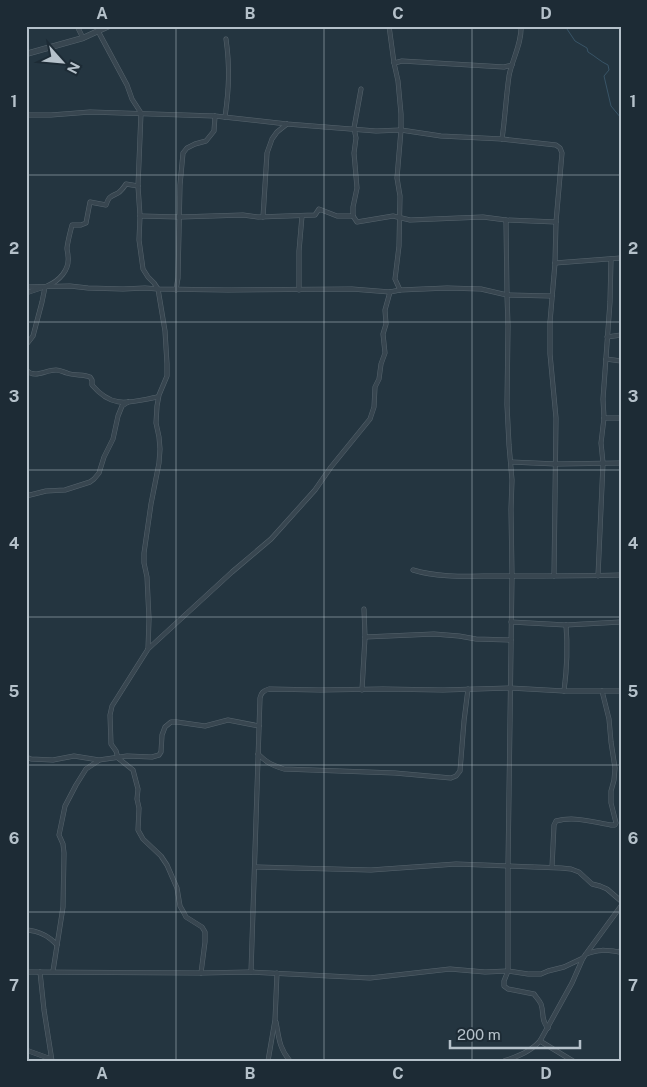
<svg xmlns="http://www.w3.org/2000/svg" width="647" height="1087" viewBox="0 0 647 1087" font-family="'Public Sans',sans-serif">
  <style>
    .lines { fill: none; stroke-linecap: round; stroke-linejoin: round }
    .stream { stroke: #385467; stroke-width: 1 }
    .minor-casing { stroke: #56646d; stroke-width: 5 }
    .tertiary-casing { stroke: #56646d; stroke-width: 6 }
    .minor { stroke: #384650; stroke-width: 4 }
    .tertiary { stroke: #384650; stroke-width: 5 }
    .grid { fill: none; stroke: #b5c1ca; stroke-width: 1; stroke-opacity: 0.55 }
    .neatline { fill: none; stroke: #b5c1ca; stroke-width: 2 }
    .grid-label { font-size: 16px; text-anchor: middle; font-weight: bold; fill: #b5c1ca }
  </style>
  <rect width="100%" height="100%" fill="#243540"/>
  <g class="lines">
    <!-- stream -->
    <path class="stream" d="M565,26l10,15 12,7 1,4c7,4 13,10 20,13l1,5 -5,6 7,30 10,12"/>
    <defs>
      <g id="minor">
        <path d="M77,26l6,12"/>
        <path d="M389,26l5,37 4,18 3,33v16l-4,48 3,18 -1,50 -4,33 5,11"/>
        <path d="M98,31l29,54 5,14 9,14 -3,73 2,30 -1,24 4,29 5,8 6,6 4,6 7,42 2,33v12l-8,19 -2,11 -1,17 3,14 1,12 -1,14 -8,41 -7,49v10l3,14 2,42 -1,30 -36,57 -2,9 1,29 5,7 2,7 15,12 5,19 -1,10 2,9 -1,22 5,9 18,17 6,9 10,23 3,18 4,7 2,4 16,10 3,5v10l-4,31"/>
        <path d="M394,63l8,-2 102,6 8,-2"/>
        <path d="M361,89l-7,39 2,10 -2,15 3,35 -4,19v9l4,6 36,-6 17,4 73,-3 23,3 50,2"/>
        <path d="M26,115h25l39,-3 125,4 72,8 89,7 25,-1 40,6 61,3 54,6 4,3 2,5 -6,69 -1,41 -5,59v32l6,64 -2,158"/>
        <path d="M225,117c4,-28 5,-50 1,-78"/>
        <path d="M502,139c3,-21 4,-42 7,-63 3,-17 13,-32 12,-50"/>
        <path d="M140,216l40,1 63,-2 15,2 57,-2 4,-6 18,7h16"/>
        <path d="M263,217l4,-64 5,-14 5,-7 10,-8"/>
        <path d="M506,220l1,75 1,31 -1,79 2,40 3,35 -1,29 1,67 -4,290v105l-4,10v5l4,3 26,5c2,3 5,6 7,10 3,9 0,17 7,24"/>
        <path d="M555,263l66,-5"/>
        <path d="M47,286c12,-5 23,-16 21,-30 0,-3 -1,-5 -1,-8 1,-8 3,-15 5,-23h9l5,-2 4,-21 16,3c3,-9 4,-8 12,-12 3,-2 6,-6 8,-9l12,2"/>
        <path d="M26,287l44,-1 18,2 35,1 22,-1 13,1 70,1 124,-1 38,3 10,-2 47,-2 34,1 26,6 45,1"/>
        <path d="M176,290l2,-12 2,-93 3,-32 4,-5 8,-4 11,-3 8,-10 1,-15"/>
        <path d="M299,290v-39l3,-35"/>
        <path d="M26,293l15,-5"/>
        <path d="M607,337l14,-2"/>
        <path d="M26,345l7,-9 9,-34 3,-15"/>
        <path d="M606,359l15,2"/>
        <path d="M26,370c9,9 19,0 30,0 4,0 7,2 11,3 8,3 16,1 23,4l2,3v5c21,25 38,17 66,12"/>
        <path d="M604,418h17"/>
        <path d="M511,462l45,2 65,-1"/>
        <path d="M26,496l20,-5 19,-1 25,-8 4,-3 5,-6 5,-16 9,-18 5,-23 4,-10 6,-4"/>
        <path d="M413,570c26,8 57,6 84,6 41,0 83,0 124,-1"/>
        <path d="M598,576l5,-113 -2,-20 3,-25 -1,-19 7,-97 1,-43"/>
        <path d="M511,622l55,3 55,-3"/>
        <path d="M365,637l69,-3 25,2 17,3 35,1"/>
        <path d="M148,649l84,-77 39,-33 44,-49 16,-23 39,-48 4,-12 1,-20 4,-8 2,-15 4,-11 -2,-19 3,-10 -1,-14 5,-18"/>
        <path d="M362,690l3,-53 -1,-28"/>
        <path d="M564,691c3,-23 4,-43 2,-66"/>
        <path d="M258,754c9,9 14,11 26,15l111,4 56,5 5,-2 4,-5 4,-50 4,-32"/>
        <path d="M26,757l5,2 22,1 21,-4 25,4 28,-4 25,1 7,-2 2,-3 1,-17 3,-8 6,-5h6l28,4 23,-6 31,6"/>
        <path d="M256,867l115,3 85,-6 105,4 10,1 8,3 13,12 8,2 7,3 14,12"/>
        <path d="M552,867l2,-42 2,-4c18,-5 37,1 55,4h4l1,-2 -5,-20v-12l3,-11 1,-12 -4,-26 -2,-23 -7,-28"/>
        <path d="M26,930c13,1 22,5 31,15"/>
        <path d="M586,954c13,-5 19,-4 33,-2l2,-2"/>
        <path d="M53,971l10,-64 1,-54 -1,-9 -4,-9 6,-29 11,-21 10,-16 12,-8"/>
        <path d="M26,972l175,1 50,-1 119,6 80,-9 35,3 23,-1 20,3h13l7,-3 16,-4 19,-9"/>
        <path d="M40,972l4,38 8,51"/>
        <path d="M251,972l9,-274c1,-5 3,-7 9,-9l51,1 63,-1 60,1 67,-2 54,3h57"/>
        <path d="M276,1022c3,16 3,26 14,39"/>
        <path d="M540,1041l33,20"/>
        <path d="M26,1050l25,9"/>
        <path d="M268,1061l7,-41 2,-47"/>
        <path d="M504,1061c14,-5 26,-9 36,-20l32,-58 11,-25 38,-52"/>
      </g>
      <path id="tertiary" d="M26,54l57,-16 26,-12"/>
    </defs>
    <!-- minor casing -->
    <use href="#minor" class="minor-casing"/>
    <!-- tertiary casing -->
    <use href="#tertiary" class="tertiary-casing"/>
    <!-- minor -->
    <use href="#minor" class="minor"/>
    <!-- tertiary -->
    <use href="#tertiary" class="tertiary"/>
  </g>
  <!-- grid -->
  <path class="grid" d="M176,26v1035M324,26v1035M472,26v1035M26,175h595M26,322h595M26,470h595M26,617h595M26,765h595M26,912h595"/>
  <!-- border -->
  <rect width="647" height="1087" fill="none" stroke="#1d2b35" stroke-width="55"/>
  <!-- north arrow -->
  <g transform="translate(62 62) rotate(117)" stroke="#1d2b35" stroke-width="4" paint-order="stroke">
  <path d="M0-4L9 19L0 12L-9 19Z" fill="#b5c1ca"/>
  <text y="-8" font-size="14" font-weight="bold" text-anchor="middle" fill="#b5c1ca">N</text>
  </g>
  <!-- scale -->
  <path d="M450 1040v8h130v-8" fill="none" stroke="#b5c1ca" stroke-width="2.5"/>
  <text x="457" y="1040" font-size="15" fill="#b5c1ca" stroke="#1d2b35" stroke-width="4" paint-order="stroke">200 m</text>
  <rect x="28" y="28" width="592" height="1032" class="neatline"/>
  <g class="grid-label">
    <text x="102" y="19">A</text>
    <text x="250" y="19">B</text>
    <text x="398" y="19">C</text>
    <text x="546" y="19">D</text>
    <text x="14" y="107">1</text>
    <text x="633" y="107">1</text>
    <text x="14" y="254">2</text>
    <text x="633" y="254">2</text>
    <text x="14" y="402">3</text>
    <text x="633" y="402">3</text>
    <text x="14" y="549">4</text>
    <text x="633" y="549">4</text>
    <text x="14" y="697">5</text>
    <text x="633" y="697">5</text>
    <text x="14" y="844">6</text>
    <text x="633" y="844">6</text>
    <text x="14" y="991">7</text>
    <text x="633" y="991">7</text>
    <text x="102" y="1079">A</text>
    <text x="250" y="1079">B</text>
    <text x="398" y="1079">C</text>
    <text x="546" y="1079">D</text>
  </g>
</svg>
